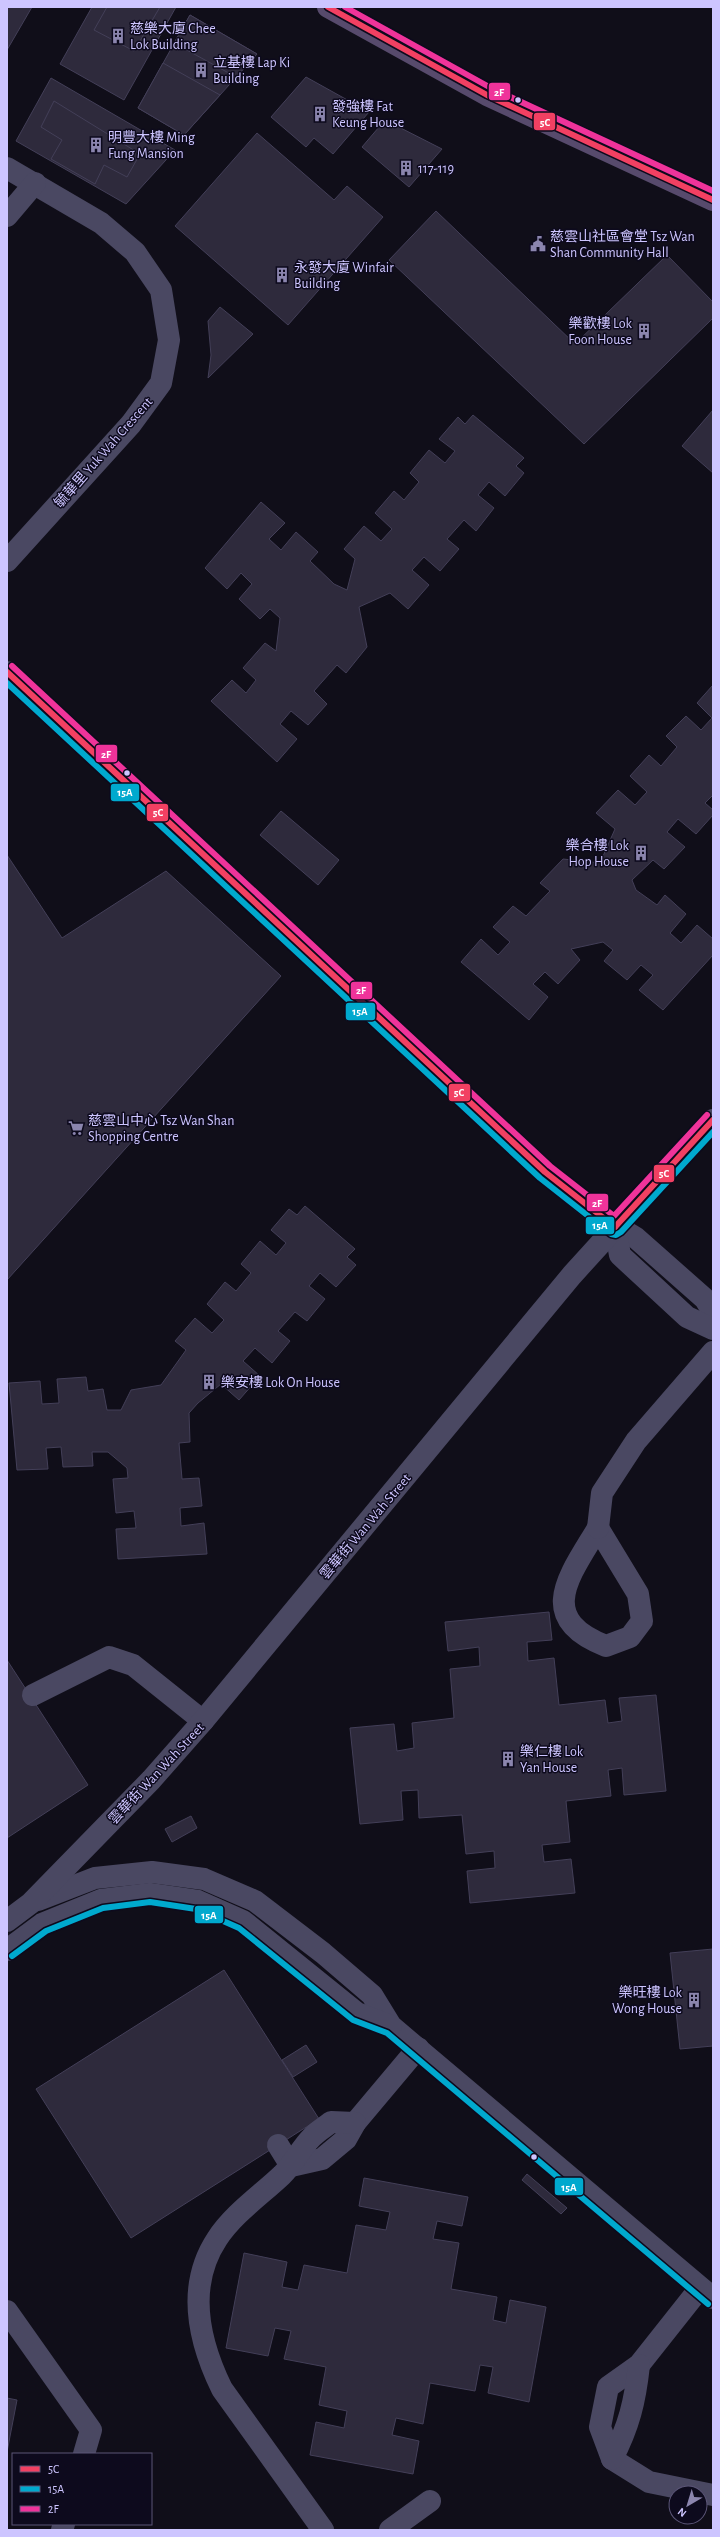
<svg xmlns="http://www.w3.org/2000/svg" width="720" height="2537" viewBox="0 0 720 2537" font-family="'Alegreya Sans','Noto Sans TC',sans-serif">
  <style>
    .building { fill: #2e2a3c; stroke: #433f58 }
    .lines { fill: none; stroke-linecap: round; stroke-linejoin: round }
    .minor { stroke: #4a4862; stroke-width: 22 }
    .major { stroke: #574a6c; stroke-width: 22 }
    .bus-1-casing { stroke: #0d0a1d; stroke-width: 9 }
    .bus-2-casing { stroke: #0d0a1d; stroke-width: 9 }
    .bus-3-casing { stroke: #0d0a1d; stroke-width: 9 }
    .bus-1 { stroke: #f24062; stroke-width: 6 }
    .bus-2 { stroke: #00a9ce; stroke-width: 6 }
    .bus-3 { stroke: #ef339a; stroke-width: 6 }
    .bus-dot { fill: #cdc5ff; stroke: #0d0a1d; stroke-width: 1.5 }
    .labels { text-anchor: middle; stroke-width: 3; stroke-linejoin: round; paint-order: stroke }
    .poi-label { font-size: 14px; fill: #cdc5ff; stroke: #0d0a1d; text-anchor: start }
    .street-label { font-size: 14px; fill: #cdc5ff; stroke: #0d0a1d }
    .line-badge { stroke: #0d0a1d; stroke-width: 1.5 }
    .badge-label { font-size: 11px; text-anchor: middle; font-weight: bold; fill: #fff }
  </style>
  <rect width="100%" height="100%" fill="#100e19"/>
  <!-- building -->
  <g class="building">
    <path d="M7,7h25l-25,43z"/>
    <path d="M92,7h84l-52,93 -64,-36z"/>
    <path d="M107,7h53l-26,44 -40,-21z"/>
    <path d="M190,15l67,39 -73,81 -46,-27z"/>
    <path d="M190,15l67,39 -21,23 -62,-34z"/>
    <path d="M163,63l57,32 -36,40 -46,-27z"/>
    <path d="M306,77l63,35 -36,42 -19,-16 -8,9 -35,-30z"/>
    <path d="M51,78l124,72 -49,54 -110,-63z"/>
    <path d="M54,101l86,53 -13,23 -23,-12 -9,19 -44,-25 11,-19 -21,-13z"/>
    <path d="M385,120l57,29 -33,38 -47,-40z"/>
    <path d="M257,133l77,67 13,-14 36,31 -95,108 -113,-99z"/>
    <path d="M436,211l139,133 92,-89 46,47v16l-129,126 -195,-184z"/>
    <path d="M220,307l33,27 -45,44 3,-23 -3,-34z"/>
    <path d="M713,410v63l-31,-27z"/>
    <path d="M473,415l51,43 -8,8 8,7 -19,23 -16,-14 -11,13 16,13 -18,23 -12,-11 -17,19 12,10 -19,22 -16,-14 -12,13 17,15 -21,24 -18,-16 -31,14 8,40 -21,26 -9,-8 -23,26 13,13 -19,21 -17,-14 -11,13 17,15 -20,23 -66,-61 21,-21 14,13 10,-13 -13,-12 22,-25 11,8 4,-33 -10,-9 -10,10 -21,-20 13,-15 -11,-11 -14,16 -22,-21 56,-66 24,21 -16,16 12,11 15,-18 22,20 -8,9 24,23 13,6 8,-31 -11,-10 20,-23 17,15 11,-12 -17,-16 19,-22 10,9 15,-18 -9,-9 19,-23 16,13 10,-12 -16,-12 19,-22 7,7z"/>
    <path d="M713,685v110l-8,8 8,7v5l-17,19 -18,-15 -11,13 18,15 -21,22 -11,-9 -21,20 4,10 21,15 8,-10 21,19 -16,19 11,10 16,-18 16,14v16l-50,55 -24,-20 14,-15 -12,-10 -14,15 -23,-19 9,-11 -10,-8 -32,7 9,11 -22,24 -13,-12 -12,12 15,13 -19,23 -68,-58 20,-23 17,16 12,-13 -17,-15 20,-21 13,10 24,-25 -10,-8 23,-24 37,4 15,-34 -19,-16 22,-23 17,15 12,-13 -17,-16 19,-21 12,11 16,-19 -11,-11 20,-20 15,14 11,-12 -15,-15z"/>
    <path d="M281,811l58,49 -21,25 -58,-50z"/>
    <path d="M7,855l55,83 104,-67 115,105 -274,304z"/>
    <path d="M305,1206l50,43 -8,8 9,8 -20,22 -16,-14 -11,13 16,13 -18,22 -12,-9 -17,19 12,10 -18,22 -17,-15 -12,13 17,15 -21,24 -18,-16 -23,19 -9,10 1,29 -11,1 3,36 17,-1 3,28 -22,2 1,18 23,-3 3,31 -89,5 -2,-30 20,-1 -2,-17 -18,2 -3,-34 15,-1 -1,-10 -19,-16h-16l1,14 -30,1 -2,-20 -15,1 2,21 -31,1 -8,-87 31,-2 2,23 17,-1 -2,-24 29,-2 2,14 15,-2 4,21h14l10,-20 30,-5 25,-35 -11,-9 20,-23 17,15 12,-13 -17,-16 18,-22 11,9 15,-18 -10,-9 19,-23 16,14 10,-12 -15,-13 18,-21 8,6z"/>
    <path d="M549,1612l3,28 -25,2 1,19 26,-3 5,47 46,-5 3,23 14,-2 -3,-23 37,-3 10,96 -42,4 -2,-27 -14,2 3,26 -45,5 4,41 -28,3 2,17 27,-3 4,34 -105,10 -3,-32 28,-3 -1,-17 -28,3 -4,-39 -43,3 -1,-28 -17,1 2,29 -43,4 -10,-96 44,-4 3,27 17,-3 -2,-25 42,-5 -4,-49 30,-3 -1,-19 -31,4 -3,-29z"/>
    <path d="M7,1660l81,125 -81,53z"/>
    <path d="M191,1816l6,12 -25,14 -7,-13z"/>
    <path d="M713,1949v97l-33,3 -10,-96z"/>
    <path d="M224,1970l95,149 -188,119 -95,-149z"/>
    <path d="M306,2045l11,17 -24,15 -11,-17z"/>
    <path d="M527,2174l40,34 -6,6 -39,-34z"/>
    <path d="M364,2178l104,19 -6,29 -25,-5 -4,18 26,4 -8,46 46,8 -4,23 13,3 4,-23 36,7 -17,95 -41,-9 5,-26 -13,-2 -5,26 -45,-8 -7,41 -27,-6 -4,17 27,6 -6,33 -103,-19 6,-33 28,6 3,-17 -28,-6 7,-38 -42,-8 7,-28 -16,-3 -7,28 -42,-8 18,-95 43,9 -5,25 16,3 6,-25 43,8 9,-48 30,5 4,-18 -31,-6z"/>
    <path d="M7,2398l10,2 -10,52z"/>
  </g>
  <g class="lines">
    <!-- minor -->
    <g class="minor">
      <path d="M7,168l94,55 34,29 26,38 8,50 -8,43 -30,41 -124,137"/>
      <path d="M7,216l28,-33"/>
      <path d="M7,672l538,500 50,41 41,25 69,61 8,13"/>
      <path d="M615,1227l5,28 67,62 26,12"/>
      <path d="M598,1528l40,66 4,27 -12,16 -24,9c-72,-28 -36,-71 -8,-118z"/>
      <path d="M598,1528l4,-35 34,-52 77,-89"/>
      <path d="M33,1695l76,-38 24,8 70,56"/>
      <path d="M38,1900l57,-22 57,-6 52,7 51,22 68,52 49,42 19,31 322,272"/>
      <path d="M7,1921l24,-18 120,-123 52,-59 369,-446 141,-155"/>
      <path d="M7,1950l35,-26 59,-24 49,-6 48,7 45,20 114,92 34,13"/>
      <path d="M278,2145l13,21"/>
      <path d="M291,2166l31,-7 24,-20 9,-16 63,-75"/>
      <path d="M700,2288l-61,77 -31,22 -8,40 12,32 37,23 64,13"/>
      <path d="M7,2311l84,119 -7,24"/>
      <path d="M612,2459c17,-33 23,-57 27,-94"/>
      <path d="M62,2530l2,-6"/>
      <path d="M323,2530l-101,-141c-23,-47 -36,-103 -5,-150 16,-25 44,-44 65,-64 12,-12 19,-27 30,-38 6,-6 13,-10 19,-15l24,1"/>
      <path d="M390,2530l40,-29"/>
    </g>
    <!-- major -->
    <path class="major" d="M328,7l159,88 226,105"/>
    <defs>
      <g id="bus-1">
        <path d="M328,7l159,88 226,105"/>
        <path d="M7,672l538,500 70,55"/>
        <path d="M615,1227l98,-107"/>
      </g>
      <g id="bus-2">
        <path d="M7,683l533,495 71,56 5,1 5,-3 92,-100"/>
        <path d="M12,1956l34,-25 57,-23 47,-6 46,7 43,19 114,92 34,13 321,271"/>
      </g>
      <g id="bus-3">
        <path d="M345,7l146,81 222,103"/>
        <path d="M12,666l538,500 64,50 93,-101"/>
      </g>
    </defs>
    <!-- bus-1 casing -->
    <use href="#bus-1" class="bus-1-casing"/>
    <!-- bus-2 casing -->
    <use href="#bus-2" class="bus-2-casing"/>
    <!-- bus-3 casing -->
    <use href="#bus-3" class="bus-3-casing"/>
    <!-- bus-1 -->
    <use href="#bus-1" class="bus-1"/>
    <!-- bus-2 -->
    <use href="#bus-2" class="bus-2"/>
    <!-- bus-3 -->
    <use href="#bus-3" class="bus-3"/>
  </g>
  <!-- icons -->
  <defs>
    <symbol id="building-bare" viewBox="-9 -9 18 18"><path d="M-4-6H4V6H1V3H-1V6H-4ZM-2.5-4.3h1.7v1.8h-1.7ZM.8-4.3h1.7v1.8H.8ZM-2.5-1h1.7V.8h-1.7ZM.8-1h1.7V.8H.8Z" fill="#8b85ae" stroke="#0d0a1d" stroke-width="2.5" paint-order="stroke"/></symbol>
    <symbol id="civic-bare" viewBox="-9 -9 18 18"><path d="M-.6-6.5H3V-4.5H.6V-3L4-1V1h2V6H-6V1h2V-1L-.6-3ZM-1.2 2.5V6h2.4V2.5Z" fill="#8b85ae" stroke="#0d0a1d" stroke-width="2.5" paint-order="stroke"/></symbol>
    <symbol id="supermarket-bare" viewBox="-9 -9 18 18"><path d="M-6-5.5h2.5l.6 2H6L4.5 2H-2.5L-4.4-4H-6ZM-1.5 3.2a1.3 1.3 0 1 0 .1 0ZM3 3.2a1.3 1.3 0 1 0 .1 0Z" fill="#8b85ae" stroke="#0d0a1d" stroke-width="2.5" paint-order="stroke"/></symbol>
  </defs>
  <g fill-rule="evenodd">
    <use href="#building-bare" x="107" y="25" width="22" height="22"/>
    <use href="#building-bare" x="190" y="59" width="22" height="22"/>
    <use href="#building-bare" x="309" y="103" width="22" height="22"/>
    <use href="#building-bare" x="85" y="134" width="22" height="22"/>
    <use href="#building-bare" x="395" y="157" width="22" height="22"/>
    <use href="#civic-bare" x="527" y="233" width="22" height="22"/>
    <use href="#building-bare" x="271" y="264" width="22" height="22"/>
    <use href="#building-bare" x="633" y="320" width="22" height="22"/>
    <use href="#building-bare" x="630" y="842" width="22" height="22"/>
    <use href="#supermarket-bare" x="65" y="1117" width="22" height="22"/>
    <use href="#building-bare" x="198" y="1371" width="22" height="22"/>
    <use href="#building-bare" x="497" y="1748" width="22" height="22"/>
    <use href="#building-bare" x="683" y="1989" width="22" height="22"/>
  </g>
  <!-- markers -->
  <g class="bus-dot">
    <circle cx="518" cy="100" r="3.5"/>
    <circle cx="127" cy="773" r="3.5"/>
    <circle cx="534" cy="2157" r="3.5"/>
  </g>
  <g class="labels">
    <!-- poi labels -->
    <g class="poi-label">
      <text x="130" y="33">慈樂大廈 Chee<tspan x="130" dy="16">Lok Building</tspan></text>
      <text x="213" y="67">立基樓 Lap Ki<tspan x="213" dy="16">Building</tspan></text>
      <text x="332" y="111">發強樓 Fat<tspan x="332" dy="16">Keung House</tspan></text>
      <text x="108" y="142">明豐大樓 Ming<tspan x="108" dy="16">Fung Mansion</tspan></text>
      <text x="418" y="173">117-119</text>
      <text x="550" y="241">慈雲山社區會堂 Tsz Wan<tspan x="550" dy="16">Shan Community Hall</tspan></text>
      <text x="294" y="272">永發大廈 Winfair<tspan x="294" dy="16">Building</tspan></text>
      <text x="632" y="328" text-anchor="end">樂歡樓 Lok<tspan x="632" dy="16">Foon House</tspan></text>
      <text x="629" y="850" text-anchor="end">樂合樓 Lok<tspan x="629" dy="16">Hop House</tspan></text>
      <text x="88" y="1125">慈雲山中心 Tsz Wan Shan<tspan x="88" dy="16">Shopping Centre</tspan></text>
      <text x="221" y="1387">樂安樓 Lok On House</text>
      <text x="520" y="1756">樂仁樓 Lok<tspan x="520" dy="16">Yan House</tspan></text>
      <text x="682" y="1997" text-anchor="end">樂旺樓 Lok<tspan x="682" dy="16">Wong House</tspan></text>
    </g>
    <!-- street labels -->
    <g class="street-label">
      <text transform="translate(103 452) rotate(-49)" y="5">毓華里 Yuk Wah Crescent</text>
      <text transform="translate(365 1526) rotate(-50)" y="5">雲華街 Wan Wah Street</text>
      <text transform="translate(156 1773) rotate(-47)" y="5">雲華街 Wan Wah Street</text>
    </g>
  </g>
  <g class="line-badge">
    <rect x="488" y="82" width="23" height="19" rx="4" fill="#ef339a"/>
    <rect x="533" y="112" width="23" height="19" rx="4" fill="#f24062"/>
    <rect x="95" y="744" width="23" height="19" rx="4" fill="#ef339a"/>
    <rect x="110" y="783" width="30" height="19" rx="4" fill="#00a9ce"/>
    <rect x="146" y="803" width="23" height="19" rx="4" fill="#f24062"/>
    <rect x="350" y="981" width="23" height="19" rx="4" fill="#ef339a"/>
    <rect x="345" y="1002" width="31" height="19" rx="4" fill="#00a9ce"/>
    <rect x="448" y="1083" width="23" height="19" rx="4" fill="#f24062"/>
    <rect x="653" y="1164" width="22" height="19" rx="4" fill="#f24062"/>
    <rect x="586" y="1193" width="23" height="19" rx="4" fill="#ef339a"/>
    <rect x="585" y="1216" width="30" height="19" rx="4" fill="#00a9ce"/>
    <rect x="194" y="1905" width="30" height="19" rx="4" fill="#00a9ce"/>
    <rect x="554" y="2177" width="30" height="19" rx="4" fill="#00a9ce"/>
  </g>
  <g class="badge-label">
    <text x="499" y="96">2F</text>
    <text x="545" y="126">5C</text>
    <text x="106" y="758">2F</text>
    <text x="125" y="796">15A</text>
    <text x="158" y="816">5C</text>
    <text x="361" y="994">2F</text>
    <text x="360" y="1015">15A</text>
    <text x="459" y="1096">5C</text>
    <text x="664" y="1177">5C</text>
    <text x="597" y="1207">2F</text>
    <text x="600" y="1229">15A</text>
    <text x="209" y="1919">15A</text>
    <text x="569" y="2191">15A</text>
  </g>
  <!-- border -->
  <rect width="720" height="2537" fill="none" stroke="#cdc5ff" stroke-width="16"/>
  <!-- legend -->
  <rect x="12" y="2453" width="140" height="72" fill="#0d0a1d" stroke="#5a5577"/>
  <rect x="20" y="2466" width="20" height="6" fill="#f24062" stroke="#5a5577"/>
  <text x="48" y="2473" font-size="12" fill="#cdc5ff">5C</text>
  <rect x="20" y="2486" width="20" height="6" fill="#00a9ce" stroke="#5a5577"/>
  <text x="48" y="2493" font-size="12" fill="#cdc5ff">15A</text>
  <rect x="20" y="2506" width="20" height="6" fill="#ef339a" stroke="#5a5577"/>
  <text x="48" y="2513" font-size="12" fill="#cdc5ff">2F</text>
  <!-- north arrow -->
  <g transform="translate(688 2505) rotate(218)"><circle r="19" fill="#0d0a1d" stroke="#5a5577"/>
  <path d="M0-3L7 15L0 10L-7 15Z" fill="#8b85ae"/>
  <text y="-6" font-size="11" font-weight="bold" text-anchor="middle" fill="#cdc5ff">N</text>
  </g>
</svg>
